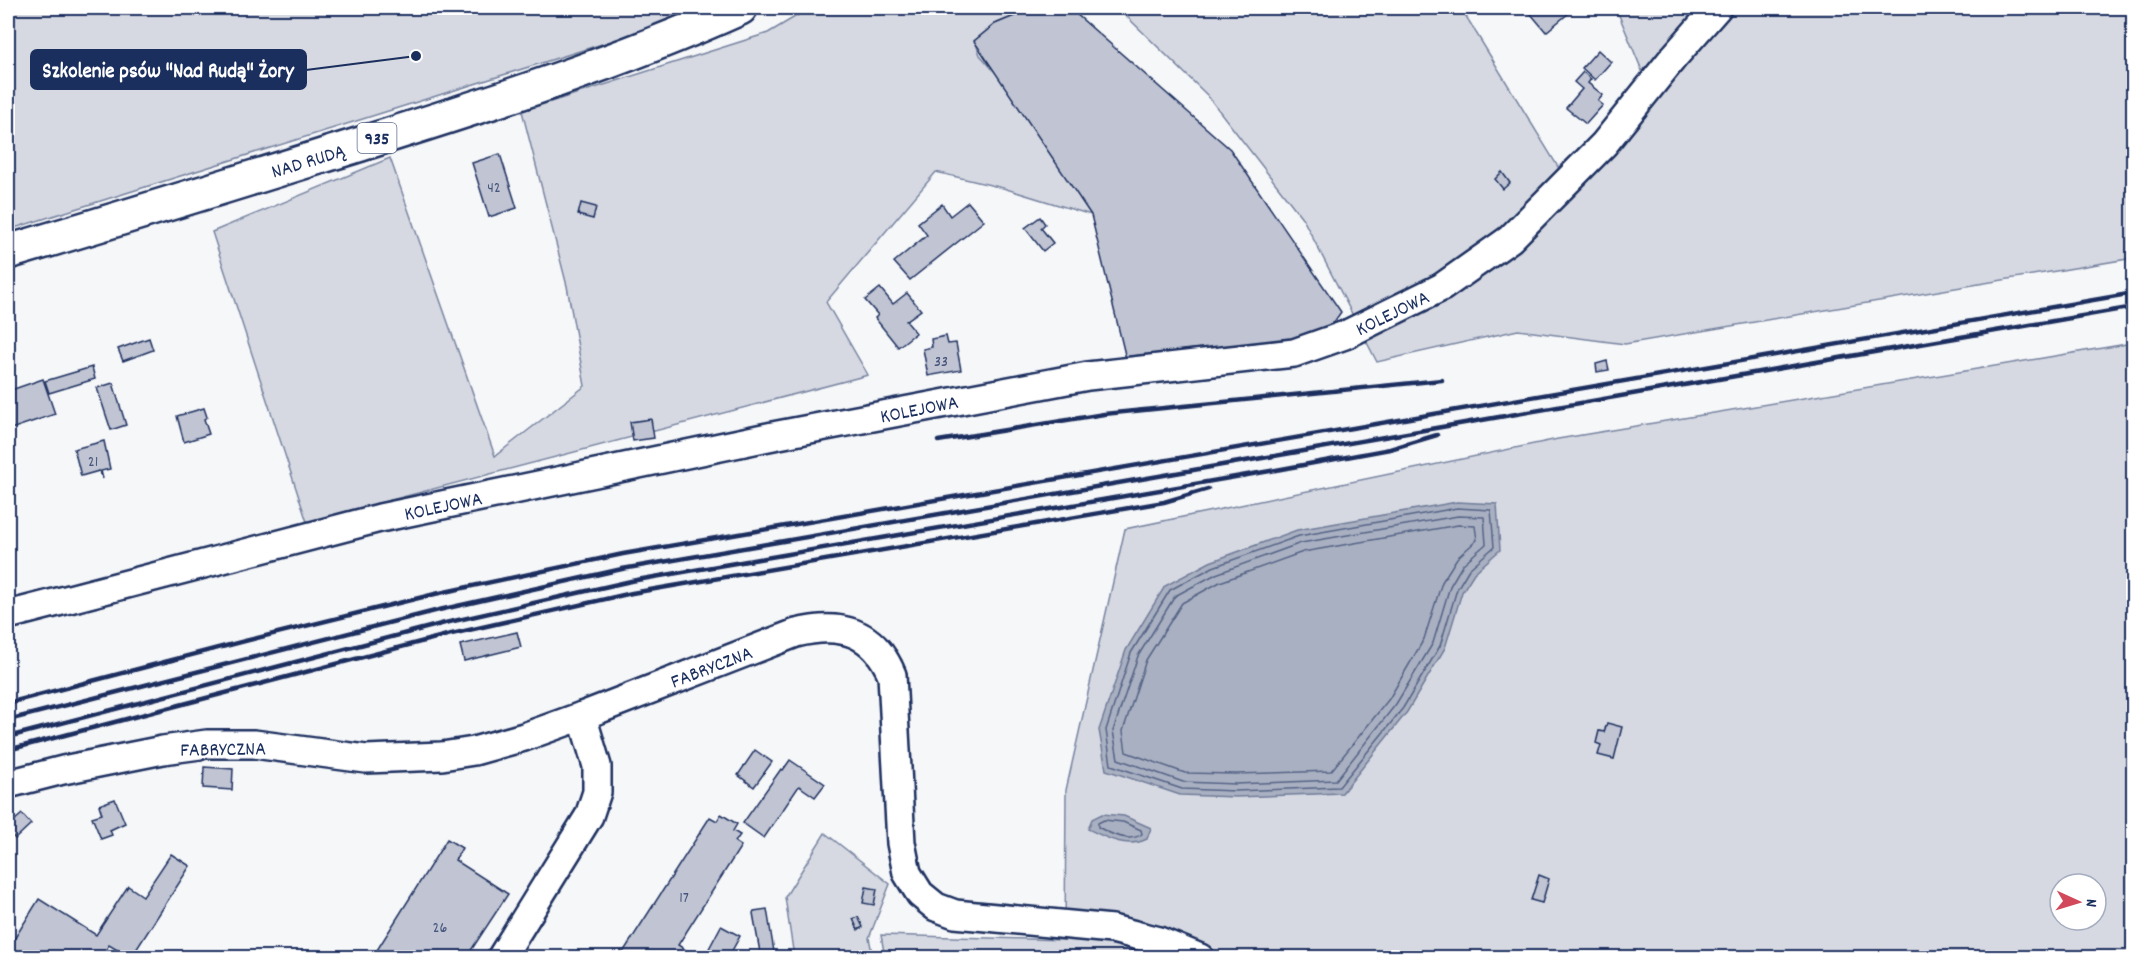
<svg xmlns="http://www.w3.org/2000/svg" width="2141" height="965" viewBox="0 0 2141 965" font-family="Dekko,sans-serif">
  <style>
    .green { fill: #d6d9e2; stroke: #7884a0; stroke-width: 1.5; fill-rule: evenodd }
    .water { fill: #a9b0c1; stroke: #707c99; stroke-width: 1.5 }
    .lines { fill: none; stroke-linecap: round; stroke-linejoin: round }
    .shore { stroke: #546386; stroke-width: 1.5 }
    .building { fill: #c0c4d3; stroke: #1b2f5e; stroke-width: 1.5 }
    .minor-casing { stroke: #1b2f5e; stroke-width: 32 }
    .major-casing { stroke: #1b2f5e; stroke-width: 38 }
    .minor { stroke: #fff; stroke-width: 27 }
    .major { stroke: #fff; stroke-width: 33 }
    .rail { stroke: #1b2f5e; stroke-width: 4.5 }
    .labels { text-anchor: middle; stroke-width: 4.5; stroke-linejoin: round; paint-order: stroke }
    .number-label { font-size: 16px; fill: #44547b }
    .shield { fill: #fff; stroke: #5f6d8e; stroke-width: 1.5 }
    .shield-label { font-size: 18px; font-weight: bold; fill: #1b2f5e }
    .street-label { font-size: 20px; fill: #1b2f5e; stroke: #fff }
    .leader { fill: none; stroke: #1b2f5e; stroke-width: 2 }
    .callout-dot { fill: #1b2f5e; stroke: #fff; stroke-width: 2 }
    .callout { fill: #1b2f5e; stroke: #1b2f5e; stroke-width: 2 }
    .callout-label { font-size: 21px; text-anchor: middle; font-weight: bold; fill: #fff }
  </style>
  <rect width="100%" height="100%" fill="#f6f7f9"/>
  <filter id="ink" filterUnits="userSpaceOnUse"><feTurbulence type="fractalNoise" baseFrequency=".0167" numOctaves="2"/><feDisplacementMap in="SourceGraphic" scale="12" xChannelSelector="R" yChannelSelector="G"/><feConvolveMatrix kernelMatrix="1 2 1 2 8 2 1 2 1" color-interpolation-filters="sRGB"/></filter>
  <g filter="url(#ink)">
    <!-- green -->
    <g class="green">
      <path d="M8,8h692l-66,26 -626,196z"/>
      <path d="M810,8h261l4,5 -46,-3 -34,14 -20,17 5,14 25,28 86,132 -88,-27 -67,-16 -110,130 42,73 -561,147 -95,-290 178,-74 105,298 90,-70 -18,-100 -45,-175 246,-78z"/>
      <path d="M1118,8h343l97,159 26,-21 59,-73 -27,-65h517v250l-508,86 -107,-14 -141,32 -74,-143 -96,-124z"/>
      <path d="M2133,343v614l-1248,1 -4,-23 184,5 1,-150 59,-261 433,-90zM2060,884h36v36h-36z"/>
      <path d="M825,833l65,51 -21,54 4,19h-79l-9,-60z"/>
    </g>
    <!-- water -->
    <g class="water">
      <path d="M1457,502l40,2 3,46 -26,23 -12,19 -17,56 -38,64 -65,81 -106,4 -56,-2 -74,-25 -7,-40 27,-80 39,-64 45,-24 87,-32z"/>
      <path d="M1102,814l22,2 27,12 -4,11c-20,10 -41,-1 -59,-10l4,-10z"/>
    </g>
    <g class="lines">
      <!-- shore -->
      <g class="shore">
        <path d="M1457,508l34,2 3,37 -25,22 -12,20 -17,57 -37,62 -64,79 -103,4 -54,-2 -71,-24 -5,-35 25,-77 39,-63 43,-23 86,-31z"/>
        <path d="M1458,516l26,1 2,27 -23,20 -13,22 -17,57 -37,61 -60,76 -100,4 -53,-2 -65,-23 -5,-28 25,-75 37,-60 41,-22 85,-31z"/>
        <path d="M1458,525l17,1 2,14 -20,18 -15,24 -18,57 -35,60 -58,72 -95,3 -51,-1 -59,-21 -3,-21 23,-71 36,-57 38,-21 83,-30z"/>
        <path d="M1104,820l19,2 18,8 1,4c-12,9 -32,0 -44,-7v-4z"/>
      </g>
    </g>
    <!-- building -->
    <g class="building">
      <path d="M1526,8h49l-29,24z"/>
      <path d="M1029,10l46,3 155,136 111,163 -14,20 -43,12 -157,19 -36,-148 -117,-174 21,-17z"/>
      <path d="M1598,50l13,12 -16,18 -13,-12z"/>
      <path d="M1583,72l8,7 -3,4 15,12 -5,6 5,4 -17,19 -20,-16 16,-19 -8,-7z"/>
      <path d="M500,154l17,54 -28,9 -17,-54z"/>
      <path d="M1502,172l8,11 -7,6 -8,-10z"/>
      <path d="M968,202l16,19 -74,59 -16,-18 33,-27 -9,-12 24,-19 8,12z"/>
      <path d="M581,203l15,4 -3,12 -15,-4z"/>
      <path d="M1040,217l5,7 -4,4 12,15 -10,8 -18,-23z"/>
      <path d="M880,288l13,16 14,-11 14,17 -15,11 10,12 -18,14 -23,-29 3,-3 -13,-15z"/>
      <path d="M946,336l2,8 8,-1 5,27 -33,6 -5,-27 9,-2 -1,-8z"/>
      <path d="M149,338l4,12 -30,11 -5,-12z"/>
      <path d="M1607,361l2,9 -12,2 -1,-8z"/>
      <path d="M92,367l3,12 -46,14 -4,-12z"/>
      <path d="M43,379l12,35 -47,16v-39z"/>
      <path d="M113,383l13,42 -15,5 -14,-42z"/>
      <path d="M204,408l3,9 -3,2 5,15 -25,8 -7,-26z"/>
      <path d="M651,419l3,19 -21,3 -3,-19z"/>
      <path d="M104,441l6,28 -9,2 2,8 -4,-8 -18,5 -7,-27z"/>
      <path d="M517,632l4,15 -57,14 -4,-16z"/>
      <path d="M1607,723l15,4 -8,32 -16,-4 3,-10 -5,-2 3,-12 5,1z"/>
      <path d="M755,750l17,12 -18,25 -16,-12z"/>
      <path d="M790,760l35,24 -10,13 -16,-11 -35,52 -21,-15 38,-54 2,1z"/>
      <path d="M204,767l29,2 -1,21 -29,-2z"/>
      <path d="M115,799l10,24 -15,7 2,5 -11,4 -9,-22 10,-3 -3,-9z"/>
      <path d="M22,814l9,10 -16,15 -7,-8v-5z"/>
      <path d="M721,814l16,10 -4,7 7,4 -5,7 6,4 -63,99 20,13 -78,-1 90,-140 7,4z"/>
      <path d="M447,839l15,9 -7,12 53,34 -42,64h-94z"/>
      <path d="M171,854l19,12 -59,92 -22,-13 -9,13h-92v-9l31,-50 57,36 32,-49 15,10z"/>
      <path d="M1539,875l10,4 -7,24 -11,-3z"/>
      <path d="M866,887l11,2 -3,16 -11,-2z"/>
      <path d="M767,909l8,49h-14l-8,-45 1,-2z"/>
      <path d="M858,917l5,10 -5,3 -5,-11z"/>
      <path d="M721,926l19,10 -12,22h-24z"/>
      <path d="M855,951l2,7h-12l-1,-4z"/>
    </g>
    <g class="lines">
      <defs>
        <g id="minor">
          <path d="M8,615l372,-97 393,-82 315,-60 206,-23 51,-18 97,-48 68,-48 94,-95 69,-86 44,-50"/>
          <path d="M8,784l55,-14 100,-20 44,-6h47l112,15 76,-3 32,-5 50,-14 58,-21 214,-83c44,-11 78,-2 96,42l9,168 6,30 13,21 16,13 19,7 157,15 47,12 41,17"/>
          <path d="M501,958l88,-142 8,-24v-26l-15,-50"/>
        </g>
        <path id="major" d="M8,252c119,-35 237,-72 356,-109 127,-40 254,-80 376,-135"/>
      </defs>
      <!-- minor casing -->
      <use href="#minor" class="minor-casing"/>
      <!-- major casing -->
      <use href="#major" class="major-casing"/>
      <!-- minor -->
      <use href="#minor" class="minor"/>
      <!-- major -->
      <use href="#major" class="major"/>
      <!-- rail -->
      <g class="rail">
        <path d="M938,441l166,-27 338,-34"/>
        <path d="M8,703l233,-61 194,-48 188,-40 1511,-261"/>
        <path d="M8,720l431,-110 183,-41 1512,-262"/>
        <path d="M8,737l437,-114 186,-42 645,-111 114,-21 47,-14"/>
        <path d="M8,750l439,-115 185,-42 532,-91 44,-13"/>
      </g>
    </g>
  </g>
  <g class="labels">
    <!-- number labels -->
    <g class="number-label">
      <text x="494" y="192">42</text>
      <text x="941" y="366">33</text>
      <text x="93" y="466">21</text>
      <text x="684" y="902">17</text>
      <text x="440" y="932">26</text>
    </g>
    <!-- shield labels -->
    <rect class="shield" x="357.5" y="123" width="39" height="30" rx="4.5"/>
    <g class="shield-label">
      <text x="377" y="144">935</text>
    </g>
    <!-- street labels -->
    <g class="street-label">
      <text transform="translate(308 160) rotate(-17)" y="7">NAD RUDĄ</text>
      <text transform="translate(1392 312) rotate(-26)" y="7">KOLEJOWA</text>
      <text transform="translate(919 408) rotate(-11)" y="7">KOLEJOWA</text>
      <text transform="translate(443 505) rotate(-12)" y="7">KOLEJOWA</text>
      <text transform="translate(711 666) rotate(-21)" y="7">FABRYCZNA</text>
      <text transform="translate(223 748) rotate(-1)" y="7">FABRYCZNA</text>
    </g>
  </g>
  <!-- callouts -->
  <path class="leader" d="M416 56L306 70"/>
  <circle class="callout-dot" cx="416" cy="56" r="6"/>
  <rect class="callout" x="31" y="50" width="275" height="39" rx="6"/>
  <g class="callout-label">
    <text x="168" y="77">Szkolenie psów "Nad Rudą" Żory</text>
  </g>
  <!-- margin -->
  <rect width="2141" height="965" fill="none" stroke="#fff" stroke-width="30"/>
  <rect x="15" y="15" width="2111" height="935" fill="none" stroke="#1b2f5e" stroke-width="2" filter="url(#ink)"/>
  <!-- north arrow -->
  <g transform="translate(2078 902) rotate(94)"><circle r="28" fill="#ffffff" stroke="#a4acbf" stroke-width="1.5"/>
  <path d="M0-4.5L10 22L0 15L-10 22Z" fill="#d1495b"/>
  <text y="-9" font-size="16" font-weight="bold" text-anchor="middle" fill="#1b2f5e">N</text>
  </g>
</svg>
